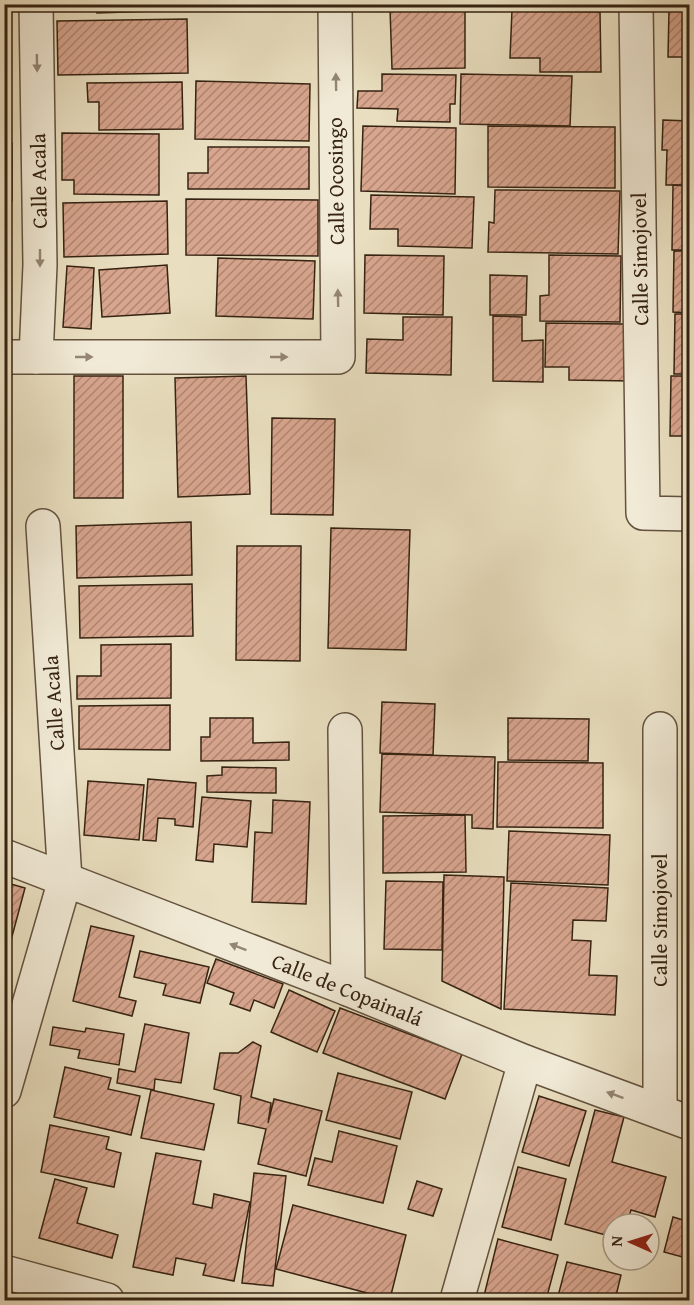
<svg xmlns="http://www.w3.org/2000/svg" width="694" height="1305" viewBox="0 0 694 1305" font-family="'Gentium Book Plus',serif">
  <style>
    .building { fill: url(#building-hatch); stroke: #362312; stroke-width: 1.5 }
    .lines { fill: none; stroke-linecap: round; stroke-linejoin: round }
    .street-casing { stroke: #63523e; stroke-width: 36 }
    .street { stroke: #f1ead6; stroke-width: 33 }
    .oneway { fill: #948674 }
    .labels { text-anchor: middle; stroke-width: 6; stroke-linejoin: round; paint-order: stroke }
    .street-label { font-size: 21px; fill: #362312; stroke: #f1ead6 }
  </style>
  <defs>
    <pattern id="building-hatch" width="6" height="6" patternUnits="userSpaceOnUse" patternTransform="scale(1.5)"><rect width="6" height="6" fill="#d8a58e"/><path d="M-1 1l2-2M0 6l6-6M5 7l2-2" fill="none" stroke="#b08673"/></pattern>
  </defs>
  <rect width="100%" height="100%" fill="#e9dfc0"/>
  <filter id="stains"><feTurbulence type="fractalNoise" baseFrequency=".00333" numOctaves="4"/><feColorMatrix values="0 0 0 0 .2 0 0 0 0 .09 0 0 0 0 .02 0 0 0 .5 -.17"/></filter>
  <radialGradient id="worn" r=".72"><stop offset=".6" stop-color="#630" stop-opacity="0"/><stop offset="1" stop-color="#630" stop-opacity=".3"/></radialGradient>
  <!-- building -->
  <g class="building">
    <path d="M96,4h187v3l-186,6z"/>
    <path d="M357,4h93v1l-93,2z"/>
    <path d="M513,4h88l-1,8 -88,-2z"/>
    <path d="M465,6v62l-73,1 -2,-61z"/>
    <path d="M512,10l88,2 1,60h-61v-14h-30z"/>
    <path d="M669,10h21v47h-22z"/>
    <path d="M187,19l1,54 -130,2 -1,-54z"/>
    <path d="M4,46h5l-1,31h-4z"/>
    <path d="M382,74l74,1 -1,29h-5v18l-53,-1 1,-12 -41,-1 1,-17h24z"/>
    <path d="M461,74l111,2 -2,50 -110,-2z"/>
    <path d="M196,81l114,3 -1,57 -114,-2z"/>
    <path d="M4,82h6l-1,54h-5z"/>
    <path d="M182,82l1,47 -84,1v-28h-11l-1,-19z"/>
    <path d="M663,120l27,1v64h-24l1,-35h-5z"/>
    <path d="M363,126l93,2 -1,66 -94,-3z"/>
    <path d="M488,126l127,1v61l-127,-1z"/>
    <path d="M62,133l97,1v61l-85,-1v-14h-12z"/>
    <rect x="4" y="143" width="8" height="58"/>
    <path d="M208,147h101v42h-121v-16h20z"/>
    <path d="M673,185l17,1v64h-18z"/>
    <path d="M495,190l125,1 -2,63 -130,-2 1,-30 5,1z"/>
    <path d="M371,195l103,2 -2,51 -74,-2v-17h-28z"/>
    <path d="M186,199l132,1v56l-132,-1z"/>
    <path d="M167,201l1,53 -104,3 -1,-54z"/>
    <path d="M4,209h5l-1,57h-4z"/>
    <path d="M674,251h16v62l-17,-1z"/>
    <path d="M365,255l79,1 -1,59 -79,-2z"/>
    <path d="M549,255l72,1 -1,66 -80,-1v-25l9,-1z"/>
    <path d="M218,258l97,3 -2,58 -97,-3z"/>
    <path d="M167,265l3,48 -68,4 -3,-47z"/>
    <path d="M67,266l27,2 -3,61 -28,-2z"/>
    <path d="M490,275l37,1 -1,39h-36z"/>
    <path d="M675,314h15v60h-16z"/>
    <path d="M493,316l29,1v24l21,-1v42l-50,-1z"/>
    <path d="M403,317h49l-1,58 -85,-2 1,-34 36,1z"/>
    <path d="M546,323l78,1v23l8,-1v35l-63,-1v-13h-24z"/>
    <rect x="74" y="376" width="49" height="122"/>
    <path d="M246,376l4,118 -72,3 -3,-119z"/>
    <path d="M671,376h19v60h-20z"/>
    <path d="M272,418l63,1 -2,96 -62,-1z"/>
    <path d="M191,522l1,53 -115,3 -1,-52z"/>
    <path d="M331,528l79,2 -4,120 -78,-2z"/>
    <path d="M237,546h64l-1,115 -64,-1z"/>
    <path d="M192,584l1,52 -113,2 -1,-52z"/>
    <path d="M171,644v54l-94,1v-23h24v-31z"/>
    <path d="M4,666h2l1,40h-3z"/>
    <path d="M382,702l53,2 -2,51 -53,-2z"/>
    <path d="M170,705v45l-91,-1v-43z"/>
    <path d="M210,718h43v25l36,-1v18l-88,1v-24h9z"/>
    <path d="M508,718l81,1 -1,42 -80,-1z"/>
    <path d="M382,754l113,3 -2,72 -21,-1v-13l-92,-3z"/>
    <path d="M498,762l105,1v65l-106,-1z"/>
    <path d="M222,767l54,1v25l-69,-1v-16l15,-1z"/>
    <path d="M148,779l48,4 -3,44 -18,-2v-6l-17,-1 -2,23 -13,-1z"/>
    <path d="M88,781l56,4 -5,55 -55,-5z"/>
    <path d="M202,797l49,4 -4,46 -33,-3 -1,18 -17,-2z"/>
    <path d="M273,800l37,2 -4,102 -54,-2 3,-70 17,1z"/>
    <path d="M465,815l1,57 -83,1v-57z"/>
    <path d="M687,827h3v57h-2z"/>
    <path d="M509,831l101,4 -2,50 -101,-4z"/>
    <path d="M444,875l60,2 -3,132 -59,-28z"/>
    <path d="M386,881l57,1 -1,68 -58,-1z"/>
    <path d="M4,882l21,6 -15,56 -6,-2z"/>
    <path d="M511,883l97,5 -2,33 -33,-1 -1,20 19,1 -2,34 28,1 -2,39 -111,-6z"/>
    <path d="M91,926l43,10 -15,61 17,4 -4,15 -59,-15z"/>
    <path d="M140,951l69,16 -9,36 -37,-8 3,-11 -32,-7z"/>
    <path d="M216,959l67,25 -9,24 -20,-8 -4,11 -20,-7 4,-11 -27,-10z"/>
    <path d="M289,990l46,21 -18,41 -46,-20z"/>
    <path d="M340,1008l122,46 -17,45 -122,-46z"/>
    <path d="M683,1012h7v65l-5,1z"/>
    <path d="M145,1024l44,9 -8,50 -26,-4 -1,11 -37,-7 2,-14 16,3z"/>
    <path d="M53,1027l32,5 1,-4 38,6 -5,31 -41,-7 2,-8 -30,-5z"/>
    <path d="M253,1042l8,4 -10,51 20,6 -3,20 6,-24 48,12 -16,65 -48,-12 8,-35 -28,-6 3,-27 -27,-7 6,-36h18z"/>
    <path d="M65,1067l46,11 -3,11 32,7 -9,39 -77,-18z"/>
    <path d="M338,1073l74,19 -12,47 -74,-19z"/>
    <path d="M151,1090l63,14 -10,46 -63,-12z"/>
    <path d="M539,1096l47,15 -17,55 -47,-14z"/>
    <path d="M595,1110l29,7 -12,45 54,15 -11,40 -24,-7 -4,14h-14v13l-48,-13z"/>
    <path d="M50,1125l59,12 -3,12 15,4 -7,34 -73,-15z"/>
    <path d="M339,1131l58,15 -14,57 -75,-18 7,-27 17,4z"/>
    <path d="M156,1153l45,8 -8,43 19,4 2,-14 36,8 -16,79 -31,-6 3,-11 -30,-6 -3,17 -40,-8z"/>
    <path d="M518,1167l48,12 -15,61 -49,-13z"/>
    <path d="M254,1173l32,3 -13,110 -31,-3z"/>
    <path d="M55,1179l32,9 -10,35 41,12 -6,23 -73,-20z"/>
    <path d="M417,1181l25,8 -9,27 -25,-7z"/>
    <path d="M690,1194v65l-26,-7 9,-35 10,3z"/>
    <path d="M293,1205l113,30 -16,64 -114,-30z"/>
    <path d="M498,1239l60,16 -12,45h-63z"/>
    <path d="M567,1262l54,13 -6,25h-58z"/>
  </g>
  <g class="lines">
    <defs>
      <g id="street">
        <path d="M36,4l4,261 -4,92"/>
        <path d="M636,4l7,509 47,1"/>
        <path d="M4,357h334l-3,-353"/>
        <path d="M660,729v382"/>
        <path d="M345,730l3,259"/>
        <path d="M4,856l344,133 177,73 165,61"/>
        <path d="M4,1091l61,-211 -22,-354"/>
        <path d="M4,1272l103,28"/>
        <path d="M457,1300l68,-238"/>
      </g>
    </defs>
    <!-- street casing -->
    <use href="#street" class="street-casing"/>
    <!-- street -->
    <use href="#street" class="street"/>
  </g>
  <!-- one-way arrows -->
  <defs><path id="oneway-solid" d="M-6-.8H1V-3.2L6.5 0L1 3.2V.8H-6Z" transform="scale(1.5)"/></defs>
  <g class="oneway">
    <use href="#oneway-solid" transform="translate(37 63) rotate(89)"/>
    <use href="#oneway-solid" transform="translate(336 82) rotate(-91)"/>
    <use href="#oneway-solid" transform="translate(40 258) rotate(90)"/>
    <use href="#oneway-solid" transform="translate(338 298) rotate(-91)"/>
    <use href="#oneway-solid" transform="translate(84 357)"/>
    <use href="#oneway-solid" transform="translate(279 357)"/>
    <use href="#oneway-solid" transform="translate(238 947) rotate(-159)"/>
    <use href="#oneway-solid" transform="translate(615 1095) rotate(-160)"/>
  </g>
  <g class="labels">
    <!-- street labels -->
    <g class="street-label">
      <text transform="translate(39 181) rotate(-91)" y="7">Calle Acala</text>
      <text transform="translate(336 181) rotate(-91)" y="7">Calle Ocosingo</text>
      <text transform="translate(640 259) rotate(-91)" y="7">Calle Simojovel</text>
      <text transform="translate(54 703) rotate(-94)" y="7">Calle Acala</text>
      <text transform="translate(660 920) rotate(-90)" y="7">Calle Simojovel</text>
      <text transform="translate(347 990) rotate(22)" y="7">Calle de Copainalá</text>
    </g>
  </g>
  <!-- margin -->
  <rect width="694" height="1305" fill="none" stroke="#e9dfc0" stroke-width="24"/>
  <rect x="6" y="6" width="682" height="1293" fill="none" stroke="#362312" stroke-width="3"/>
  <rect x="12" y="12" width="670" height="1281" fill="none" stroke="#362312" stroke-width="1.5"/>
  <!-- north arrow -->
  <g transform="translate(631 1242) rotate(273)"><circle r="28" fill="#f1ead6" stroke="#a69a88" stroke-width="1.5"/>
  <path d="M0-4.5L10 22L0 15L-10 22Z" fill="#8f2418"/>
  <text y="-9" font-size="16" font-weight="bold" text-anchor="middle" fill="#362312">N</text>
  </g>
  <rect width="100%" height="100%" filter="url(#stains)"/>
  <rect width="100%" height="100%" fill="url(#worn)"/>
</svg>
